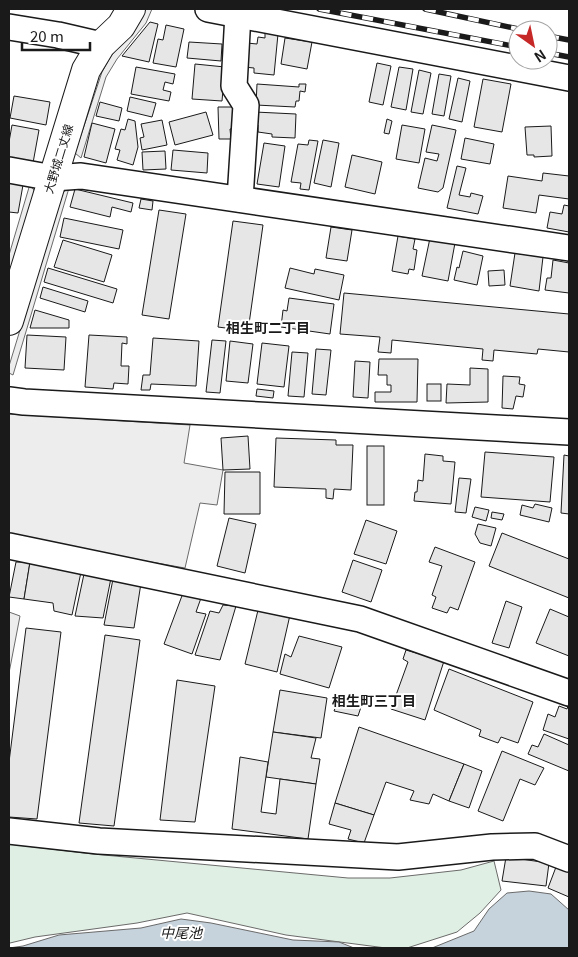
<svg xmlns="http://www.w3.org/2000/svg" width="578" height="957" viewBox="0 0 578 957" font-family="Georgia,'Noto Sans JP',serif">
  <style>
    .green { fill: #e0efe3; stroke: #6a6a6a }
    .parking { fill: #ededed; stroke: #6a6a6a }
    .water { fill: #c6d2dc; stroke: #6a6a6a }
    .building { fill: #e6e6e6; stroke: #1a1a1a }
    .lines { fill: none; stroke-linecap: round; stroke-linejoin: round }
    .minor-casing { stroke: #1a1a1a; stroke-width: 28 }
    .major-casing { stroke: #1a1a1a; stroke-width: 30 }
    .minor { stroke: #fff; stroke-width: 25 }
    .major { stroke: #fff; stroke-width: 28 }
    .rail-casing { stroke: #1a1a1a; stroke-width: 5.5 }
    .rail { stroke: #fff; stroke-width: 4; stroke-dasharray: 11; stroke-linecap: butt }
    .labels { text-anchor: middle; stroke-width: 4; stroke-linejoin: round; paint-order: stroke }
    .street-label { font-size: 12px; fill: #1a1a1a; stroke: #fff }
    .neighbourhood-label { font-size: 14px; font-weight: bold; fill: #1a1a1a; stroke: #fff }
    .water-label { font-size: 14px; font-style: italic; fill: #1a1a1a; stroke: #fff }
  </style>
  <rect width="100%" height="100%" fill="#fff"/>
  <!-- green -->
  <path class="green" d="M9,844l84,10 255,24h42l71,-8 33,-9 7,29 -21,23 -23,19 -50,16h-21l-100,-13 -99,-22 -50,10 -102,14 -25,6 -1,-1z"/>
  <!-- parking -->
  <g class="parking">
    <path d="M146,9h6l-6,14 -29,36 -11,18 -25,81 -6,-5 27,-81 9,-16 23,-28z"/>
    <path d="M30,184l5,8 -23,76 -3,1v-14z"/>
    <path d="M69,188l-56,187 -4,-2v-7l53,-173z"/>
    <path d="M9,414l181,11 -6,38 39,7 -6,35 -17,-2 -15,65 -176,-31z"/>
    <path d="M9,612l11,4 -11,57z"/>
  </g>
  <!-- water -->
  <g class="water">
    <path d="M529,891l22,3 18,16v38h-137l42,-17 15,-22 18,-16z"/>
    <path d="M181,919l30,4 82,17 46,2 15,6h-345l14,-2 36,-11 82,-7z"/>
  </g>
  <!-- building -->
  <g class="building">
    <path d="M150,22l8,2 -9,38 -27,-6z"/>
    <path d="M166,25l18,4 -8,38 -23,-4 5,-24 5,1z"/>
    <path d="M265,32l13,2 -4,41 -20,-2v-5l-10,-1 3,-24 10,1 1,-7 7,1z"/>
    <path d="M285,38l27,4 -5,27 -26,-5z"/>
    <path d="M189,42l33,2 -1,17 -34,-3z"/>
    <path d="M377,63l14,3 -8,39 -14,-3z"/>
    <path d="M195,64l30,3 -3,34 -30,-2z"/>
    <path d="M136,67l39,7 -2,10 -8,-2 -2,8 8,2 -2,9 -38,-7z"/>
    <path d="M399,67l14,2 -7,41 -15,-3z"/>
    <path d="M419,70l12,3 -8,41 -12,-2z"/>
    <path d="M439,74l12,2 -7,40 -12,-2z"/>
    <path d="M458,78l12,3 -8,41 -13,-3z"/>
    <path d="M483,79l28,5 -9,48 -28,-5z"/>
    <path d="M257,84l42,3v-3h7l-1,8 -5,-1 -1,10h-3l-1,6 -39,-2z"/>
    <path d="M14,96l36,6 -4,23 -36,-7z"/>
    <path d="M130,97l26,6 -4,14 -25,-6z"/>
    <path d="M100,102l22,6 -3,13 -23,-5z"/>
    <path d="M218,107h17v22h-5l1,10h-12z"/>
    <path d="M206,112l7,23 -38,10 -6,-23z"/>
    <path d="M255,112l41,2 -1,24 -23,-1v-3l-14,-2v-7h-4z"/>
    <path d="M128,119l7,2 3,26 -5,18 -16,-5 3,-10 -5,-1 6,-20 4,1z"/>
    <path d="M387,119l5,2 -3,13 -5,-1z"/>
    <path d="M162,120l5,25 -25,5 -2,-12 4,-1 -3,-13z"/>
    <path d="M92,123l23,6 -9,34 -22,-6z"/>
    <path d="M12,125l27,5 -6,33 -24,-4v-17z"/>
    <path d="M402,125l23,4 -6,34 -23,-4z"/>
    <path d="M432,125l24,5 -13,58 -5,4 -20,-4 7,-30 12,3 2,-7 -13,-2z"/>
    <path d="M551,126l1,30 -18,1v-2h-7l-2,-28z"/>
    <path d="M465,138l29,6 -4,20 -29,-5z"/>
    <path d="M309,140l9,1 -9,49 -9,-1 1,-6 -10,-1 7,-38 10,1z"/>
    <path d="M323,140l16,3 -8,44 -17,-4z"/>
    <path d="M264,143l21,3 -6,41 -22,-3z"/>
    <path d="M173,150l35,3 -1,20 -36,-3z"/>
    <path d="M165,151l1,18 -23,1 -1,-18z"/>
    <path d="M352,155l30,7 -7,32 -30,-7z"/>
    <path d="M457,166l9,2 -7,27 11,2 1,-4 12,3 -5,18 -31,-6z"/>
    <path d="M543,173l26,3v23l-30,-4 -3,18 -33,-5 5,-32 34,5z"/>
    <path d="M9,182l14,3 -5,28 -9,-1z"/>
    <path d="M75,189l58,14 -2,9 -19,-5 -2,10 -40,-10z"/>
    <path d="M141,199l12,2 -1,9 -13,-2z"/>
    <path d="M564,205l5,1v26l-22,-4 3,-16 12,2z"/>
    <path d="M159,210l27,4 -17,105 -27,-4z"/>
    <path d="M64,218l59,12 -4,19 -59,-12z"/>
    <path d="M233,221l30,4 -15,106 -30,-4z"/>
    <path d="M331,227l21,3 -5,31 -21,-3z"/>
    <path d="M398,236l17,3 -2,10 4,1 -3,20 -5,-1 -1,5 -16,-3z"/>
    <path d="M430,238l25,5 -7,38 -26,-5z"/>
    <path d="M63,240l49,15 -8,27 -50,-15z"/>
    <path d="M463,251l20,5 -6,29 -23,-5 3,-13 2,1z"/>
    <path d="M515,253l28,4 -4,34 -29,-5z"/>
    <path d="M553,260l16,3v30l-24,-3 2,-12h4z"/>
    <path d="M48,268l69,21 -4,14 -69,-21z"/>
    <path d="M290,268l24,6 1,-5 29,6 -5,25 -54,-12z"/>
    <path d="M504,270l1,15 -16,1 -1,-15z"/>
    <path d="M43,287l45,14 -3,11 -45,-14z"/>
    <path d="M344,293l225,21v38l-31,-3 -1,5 -43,-4 -1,11 -11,-1 1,-11 -91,-9 -1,13 -13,-1 2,-15 -40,-3z"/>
    <path d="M289,298l45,6 -4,30 -49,-7 2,-17 4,1z"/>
    <path d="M35,310l34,10v8h-39z"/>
    <path d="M27,335l39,2 -2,33 -39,-2z"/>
    <path d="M89,335l38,2v7l-5,-1 -1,23h8l-1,18 -14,-1 -1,6 -28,-2z"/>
    <path d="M153,338l46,3 -3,45 -45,-2 -1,6h-9l2,-15h7z"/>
    <path d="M212,340l14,1 -6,52 -14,-1z"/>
    <path d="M230,341l23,3 -5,39 -22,-2z"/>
    <path d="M262,343l27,3 -5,41 -27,-3z"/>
    <path d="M316,349l15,1 -5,45 -14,-1z"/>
    <path d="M292,352l16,1 -4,44 -16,-1z"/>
    <path d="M379,359h39l-1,43h-42v-10h16v-7h-4v-10h-9z"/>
    <path d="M355,361l15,1 -2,36 -15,-1z"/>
    <path d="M470,368l18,1v33l-42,1 1,-19 23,1z"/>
    <path d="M503,376l17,1 -1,7 6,1 -2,12 -7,-1 -3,13 -11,-1z"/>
    <rect x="427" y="384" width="14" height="17"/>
    <path d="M257,389l17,2 -1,7 -17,-2z"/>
    <path d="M248,436l2,33 -27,1 -2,-32z"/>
    <path d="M276,438l60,2v5h17l-2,45 -17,-1 -1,10 -7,-1v-9l-52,-2z"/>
    <rect x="367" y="446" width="17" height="59"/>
    <path d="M485,452l69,5 -4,45 -69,-5z"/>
    <path d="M425,454l18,2v5l12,1 -4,42 -37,-3 1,-9h2l1,-12 5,1z"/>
    <path d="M564,455l5,1v58l-8,-1z"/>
    <path d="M225,472h35v42h-36z"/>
    <path d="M459,478l12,1 -5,34 -11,-1z"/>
    <path d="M535,504l17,4 -3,14 -29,-7 2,-10 11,3z"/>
    <path d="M475,507l14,3 -3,11 -14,-4z"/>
    <path d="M492,512l12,2 -2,6 -11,-2z"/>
    <path d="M229,518l27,6 -11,49 -28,-7z"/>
    <path d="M366,520l31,11 -11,33 -32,-10z"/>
    <path d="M478,524l18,4 -5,18 -11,-3 -5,-9z"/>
    <path d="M502,533l67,26v39l-80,-32z"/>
    <path d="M435,547l40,15 -17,48 -8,-3 -3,6 -15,-5 4,-11 -4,-2 10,-29 -13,-4z"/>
    <path d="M353,560l29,10 -11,32 -29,-10z"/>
    <path d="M16,562h14l-6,37 -15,-2z"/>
    <path d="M30,562l51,10 -9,43 -18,-4 -1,-8 -29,-4z"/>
    <path d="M84,574l27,4 -8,40 -28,-2z"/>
    <path d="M113,579l28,4 -7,45 -30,-3z"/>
    <path d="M183,593l18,5 -5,14 10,2 -14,40 -28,-10z"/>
    <path d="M506,601l16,6 -13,41 -17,-5z"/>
    <path d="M223,605l13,1 -16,54 -25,-5 15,-44 9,2z"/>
    <path d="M259,606l31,9 -13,57 -32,-8z"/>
    <path d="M550,609l19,8v39l-33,-13z"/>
    <path d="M26,628l35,4 -24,187 -28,-2v-55z"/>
    <path d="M105,635l35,5 -26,186 -35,-3z"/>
    <path d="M299,636l43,11 -13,41 -49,-14 5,-20 6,3z"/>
    <path d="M406,650l38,11 -19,59 -34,-11 17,-47 -5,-3z"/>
    <path d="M449,669l84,33 -15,41 -17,-6 -3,6 -19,-7 2,-6 -47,-20z"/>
    <path d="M177,680l38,6 -20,136 -35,-2z"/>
    <path d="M280,690l47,8 -6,40 -48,-6z"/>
    <path d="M339,698l23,6 -4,12 -24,-5z"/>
    <path d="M569,703v36l-26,-9 5,-16 7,3 4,-11 8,3z"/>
    <path d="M359,727l105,37 -15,37 -16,-7 -4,10 -19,-4 4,-9 -28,-9 -12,33 -39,-12z"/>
    <path d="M273,732l43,6 -5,20 9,1 -4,25 -50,-7z"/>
    <path d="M544,734l25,11v26l-41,-17 4,-9 6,2z"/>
    <path d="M502,751l42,17 -9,17 -15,-6 -17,42 -25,-10z"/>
    <path d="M240,757l28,5 -7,50 15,2 4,-35 36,5 -8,55 -76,-10z"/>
    <path d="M464,764l18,7 -13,37 -20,-7z"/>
    <path d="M335,803l39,12 -10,28 -16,-4 3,-9 -22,-6z"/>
    <path d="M506,857l43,6 -3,23 -44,-5z"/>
    <path d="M556,867l13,5v25l-21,-9z"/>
  </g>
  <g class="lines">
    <defs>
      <g id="minor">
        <path d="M208,9l361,69"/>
        <path d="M238,14l-4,72 12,19 -6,94"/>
        <path d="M9,27l49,8 43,10"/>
        <path d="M9,170l44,8 28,-2 488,72"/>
        <path d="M9,400l15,2 545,30"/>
        <path d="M9,546l351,73 209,74"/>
        <path d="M9,831l90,10 299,16 94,-10 43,-1 34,13"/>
      </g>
      <path id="major" d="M9,321l77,-251 15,-25 20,-19 10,-17"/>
    </defs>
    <!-- minor casing -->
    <use href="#minor" class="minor-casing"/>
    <!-- major casing -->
    <use href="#major" class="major-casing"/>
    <!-- minor -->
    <use href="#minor" class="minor"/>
    <!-- major -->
    <use href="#major" class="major"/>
    <defs>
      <g id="rail">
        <path d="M319,9l199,38"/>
        <path d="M425,9l98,21"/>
        <path d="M548,36l21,4"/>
        <path d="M548,53l21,4"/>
      </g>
    </defs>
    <!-- rail casing -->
    <use href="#rail" class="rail-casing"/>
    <!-- rail -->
    <use href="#rail" class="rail"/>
  </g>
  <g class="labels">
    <!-- street labels -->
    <g class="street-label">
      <text transform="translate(59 159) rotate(-73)" y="4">大野城二丈線</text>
    </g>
    <!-- neighbourhood labels -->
    <g class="neighbourhood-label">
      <text x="268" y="333">相生町二丁目</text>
      <text x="374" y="706">相生町三丁目</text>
    </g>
    <!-- water labels -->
    <g class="water-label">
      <text x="181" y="938">中尾池</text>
    </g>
  </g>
  <!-- border -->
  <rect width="578" height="957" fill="none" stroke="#1a1a1a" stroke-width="20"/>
  <!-- north arrow -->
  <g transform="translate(533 45) rotate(147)"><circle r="24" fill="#ffffff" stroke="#a3a3a3"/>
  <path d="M0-4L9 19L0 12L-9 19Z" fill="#c62828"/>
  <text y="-8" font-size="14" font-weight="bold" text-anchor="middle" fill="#1a1a1a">N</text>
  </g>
  <!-- scale -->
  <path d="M22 42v8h68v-8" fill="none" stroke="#1a1a1a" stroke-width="2.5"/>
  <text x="30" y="42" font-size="15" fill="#1a1a1a" stroke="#ffffff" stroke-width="4" paint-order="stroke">20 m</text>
</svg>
